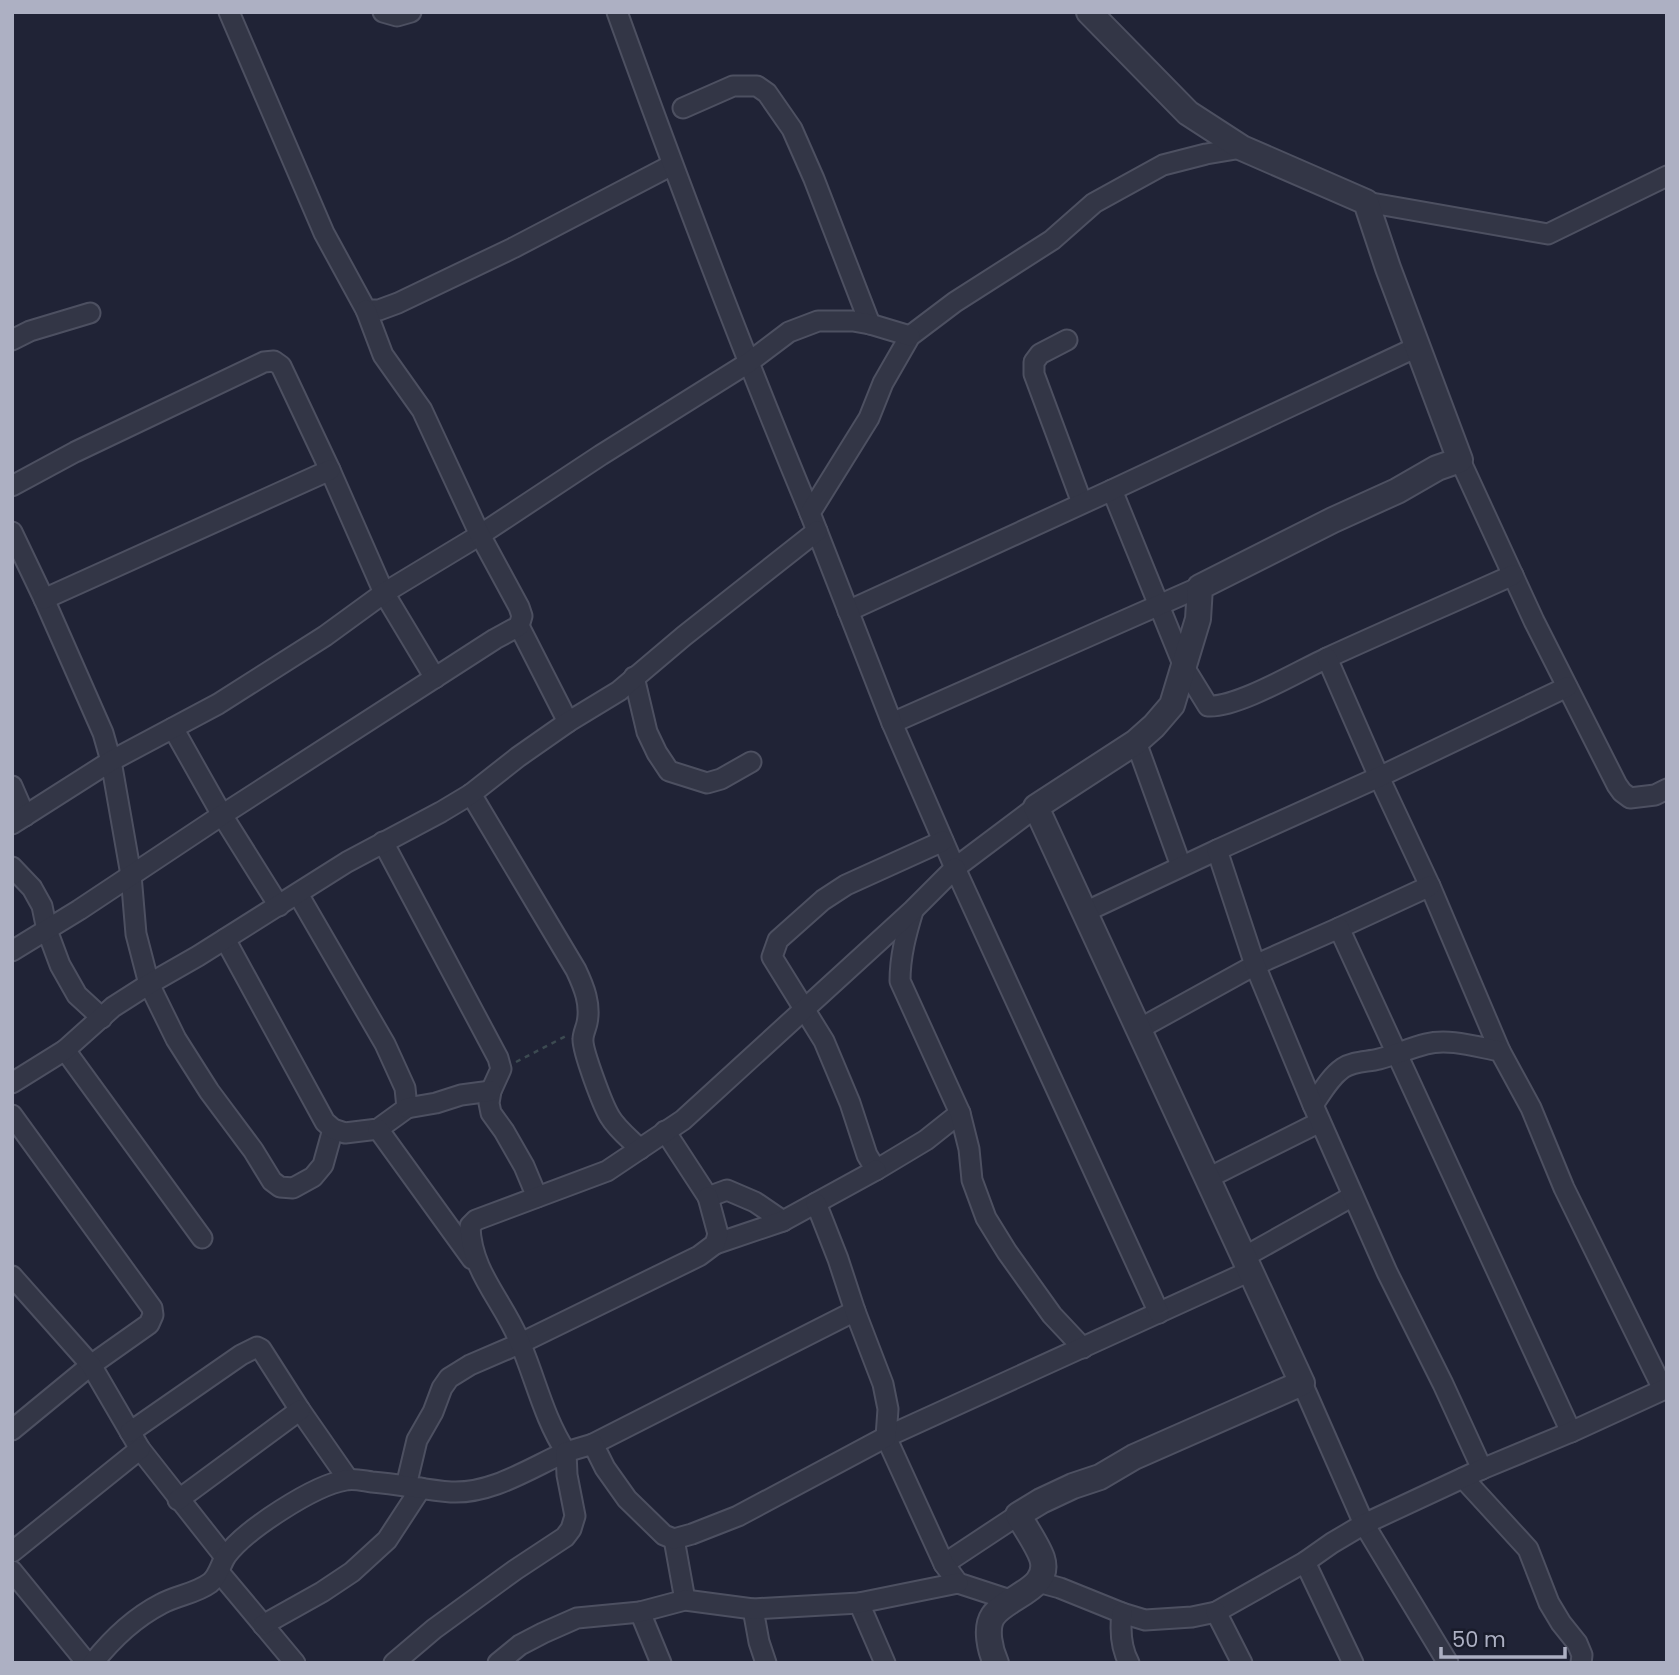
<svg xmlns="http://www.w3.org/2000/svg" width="1679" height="1675" viewBox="0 0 1679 1675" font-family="Poppins,sans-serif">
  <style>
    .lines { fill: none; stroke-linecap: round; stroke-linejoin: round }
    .minor-casing { stroke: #4d5061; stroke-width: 23 }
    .tertiary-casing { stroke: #4d5061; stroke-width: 28 }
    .path { stroke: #3c4a51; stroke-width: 2.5; stroke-dasharray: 5 5; stroke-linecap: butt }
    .minor { stroke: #333646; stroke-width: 19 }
    .tertiary { stroke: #333646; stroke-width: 24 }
  </style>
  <rect width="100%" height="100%" fill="#202336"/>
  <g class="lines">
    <defs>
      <g id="minor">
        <path d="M229,12l95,221 42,77h13l19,-7 115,-55 159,-83"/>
        <path d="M383,12l14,4 14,-4"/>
        <path d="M617,12c61,169 124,336 193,501"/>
        <path d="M683,108l50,-22h24l10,7 25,36 22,50 56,145"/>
        <path d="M1366,202l182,32 119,-58"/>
        <path d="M12,340l18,-9 60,-18"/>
        <path d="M1067,340l-27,14 -6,8v12l48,129"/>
        <path d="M1460,460l74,161 83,164 5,7 8,6 25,-3 12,-6"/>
        <path d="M12,486l63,-34 189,-90 10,-1 7,5 49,104 54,123 51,85"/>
        <path d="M1112,490l72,177 24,39c29,2 91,-35 119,-48 61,-28 124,-55 186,-83"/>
        <path d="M12,532l32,67 59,134 8,28 20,114 5,59 13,50 27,55 33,52 44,59 19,31 8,6 13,1 20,-11 10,-12 10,-36"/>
        <path d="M44,599l286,-129"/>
        <path d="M848,611l264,-121 305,-143"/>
        <path d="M519,626l49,96"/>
        <path d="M1327,658l52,119 51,109 70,165"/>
        <path d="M634,677l13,55 10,21 12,18 38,12 14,-4 30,-17"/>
        <path d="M892,723l308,-136"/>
        <path d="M173,728l49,87 57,91"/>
        <path d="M1136,742l45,124"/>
        <path d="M12,786l13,30"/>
        <path d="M471,794l105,176c8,17 15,34 11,53 -1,5 -4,11 -4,16 -1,11 20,67 27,78 7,12 20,22 30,32"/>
        <path d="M1036,807l-81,61 -63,-145 -82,-210 59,-95 14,-35 27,-47 45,-34 97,-62 42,-37 69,-38 43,-11 36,-6"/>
        <path d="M12,824l99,-63 107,-57 107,-68 59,-43 96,-58 121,-80 147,-92 41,-31 29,-11h35l17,3 40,12"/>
        <path d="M943,841l-97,44 -23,15 -45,40 -6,17 52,84 26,62 17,52 9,15 50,-30 34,-27"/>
        <path d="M383,842l115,216 3,11 -10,22 -2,12 2,10 13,18 20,35 13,31"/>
        <path d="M12,867l20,21 10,18 5,24 13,35 17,30 25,23"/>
        <path d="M913,911c-7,23 -13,45 -13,70l60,132 9,36 3,31 14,38 21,34 45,63 31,33"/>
        <path d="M1085,912l132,-62"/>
        <path d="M1339,928l91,-42"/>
        <path d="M225,939l100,183 8,7 12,4 33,-4 29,-21 -2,-20 -20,-44 -87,-150"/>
        <path d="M12,951l67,-41 143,-95 273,-176 24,-13 3,-10 -3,-9 -39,-72 -58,-125 -39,-55 -17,-45"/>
        <path d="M1139,1029l116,-64 84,-37 232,504"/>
        <path d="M65,1050l137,188"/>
        <path d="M12,1083l53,-33 48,-43 36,-23 49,-28 149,-94 94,-50 30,-18 47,-37 50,-35 51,-31 65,-55 133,-105"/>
        <path d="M1313,1105c9,-13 17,-28 30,-37 11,-7 24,-6 36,-9 16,-4 31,-11 47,-15 23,-6 51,3 74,7l31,57 33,80 99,201"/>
        <path d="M407,1108l29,-5 25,-8 30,-4"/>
        <path d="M12,1115l140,193 1,7 -4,9 -58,41 -79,65"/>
        <path d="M378,1129l94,130"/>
        <path d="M665,1131l43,66 19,-7 28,12 28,19"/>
        <path d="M1208,1178l112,-56"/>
        <path d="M715,1244l68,-23 93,-51"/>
        <path d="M1244,1257l109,-61"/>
        <path d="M12,1276l79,89 49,84 85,108"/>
        <path d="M1302,1383l62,141 84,139"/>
        <path d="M130,1432l111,-77 16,-8 4,2 39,61 48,69"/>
        <path d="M593,1444l262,-133"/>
        <path d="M1482,1469l-39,-85 -56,-112 -74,-167 -58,-140 -38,-115 162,-73 188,-90"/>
        <path d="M1463,1478l65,71 21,54 12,20 16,20 5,12 -1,8"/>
        <path d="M406,1486l11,-46 16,-28 9,-24 7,-10 21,-13 51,-22 178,-87 16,-12 3,-10 -10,-37"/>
        <path d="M178,1500l122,-90"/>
        <path d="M674,1539l11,61"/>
        <path d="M12,1552l128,-103"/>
        <path d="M1305,1562l48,101"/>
        <path d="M944,1564l74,-49"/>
        <path d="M12,1571l75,92"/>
        <path d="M219,1572l76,91"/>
        <path d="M1038,1582l22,6 62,25 23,7 47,-3 24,-5 89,-50 27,-19 32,-19 118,-55 89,-37 96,-44"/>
        <path d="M1010,1600l-52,-17 -14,-19 -58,-127 364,-166"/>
        <path d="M859,1603l26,60"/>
        <path d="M753,1609l6,33 7,21"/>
        <path d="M640,1612l21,51"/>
        <path d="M1216,1612l26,51"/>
        <path d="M1122,1613c-2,16 -1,35 7,50"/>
        <path d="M263,1625l59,-33 30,-20 35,-32 34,-52"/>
        <path d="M93,1663c19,-24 41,-45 68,-59 16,-9 34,-10 49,-21 9,-7 10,-18 16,-27 19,-26 88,-71 120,-76 8,-2 18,1 26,2 27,2 53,8 79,10 41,2 79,-24 115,-40 -23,-35 -31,-76 -48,-114 -16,-38 -47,-67 -48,-112l6,-6 131,-49 76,-51 230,-210 42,-42 204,445"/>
        <path d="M394,1663l40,-34 81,-59 50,-33 6,-8 4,-13 -8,-41 -1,-23 27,-8 12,24 22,31 37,36 10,4 18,-5 46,-18 148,-79 2,-28 -5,-25 -28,-73 -17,-52 -22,-56"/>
        <path d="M498,1663l22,-18 23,-12 34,-15 63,-6 45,-12 68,9 106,-6 99,-20"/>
      </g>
      <path id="tertiary" d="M996,1663c-6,-13 -11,-35 -3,-47 14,-20 59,-27 49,-58 -4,-12 -17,-31 -24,-43l23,-14 32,-15 27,-9 34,-20 168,-74 -266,-576 100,-65 18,-16 18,-21 26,-86 2,-32 133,-67 64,-29 40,-23 23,-8 -72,-192 -22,-66 -124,-54 -54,-35 -99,-101"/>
    </defs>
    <!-- minor casing -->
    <use href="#minor" class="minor-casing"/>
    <!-- tertiary casing -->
    <use href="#tertiary" class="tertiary-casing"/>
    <!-- path -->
    <path class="path" d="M516,1062l50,-26"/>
    <!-- minor -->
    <use href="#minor" class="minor"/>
    <!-- tertiary -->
    <use href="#tertiary" class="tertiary"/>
  </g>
  <!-- border -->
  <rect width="1679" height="1675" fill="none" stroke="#adb0c3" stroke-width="28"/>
  <!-- scale -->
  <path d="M1441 1647v10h124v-10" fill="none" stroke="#adb0c3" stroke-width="3.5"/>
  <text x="1452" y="1647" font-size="21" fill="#adb0c3" stroke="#191c2b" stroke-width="5" paint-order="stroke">50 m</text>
</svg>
